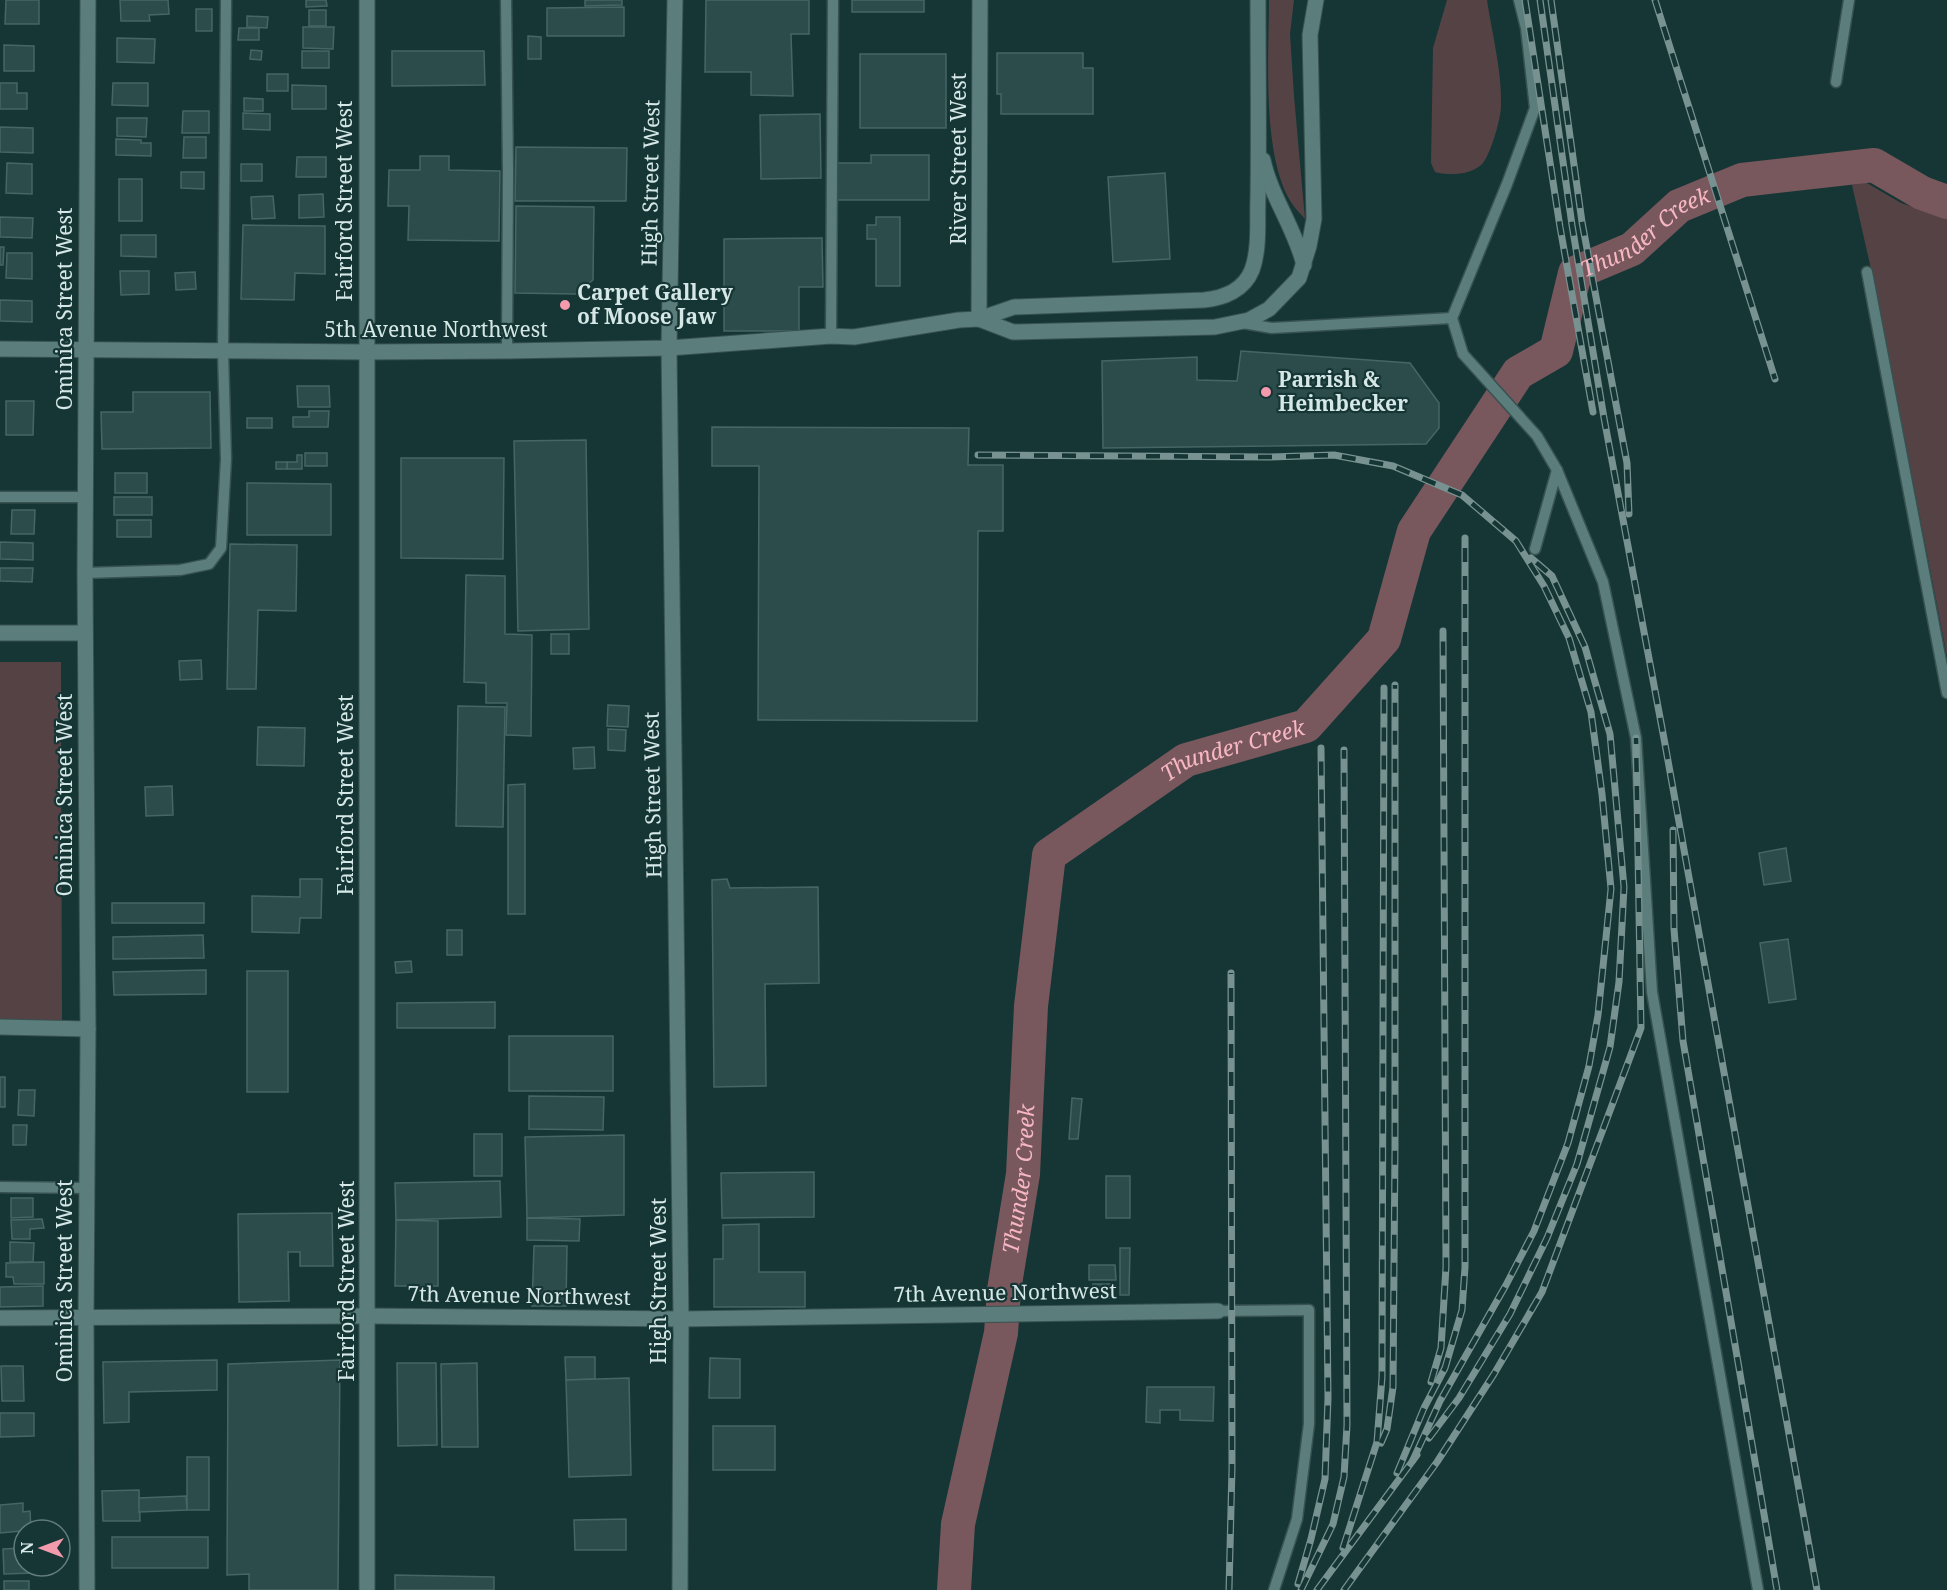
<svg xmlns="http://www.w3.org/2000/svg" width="1947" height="1590" viewBox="0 0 1947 1590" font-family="'Noto Serif',serif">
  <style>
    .green { fill: #554245 }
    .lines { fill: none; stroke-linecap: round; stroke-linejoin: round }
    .river { stroke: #78575d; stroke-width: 34 }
    .building { fill: #2b4c4b; stroke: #456665; stroke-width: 1.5 }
    .lane-casing { stroke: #375251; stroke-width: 13 }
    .street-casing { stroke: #375251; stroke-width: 17 }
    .secondary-casing { stroke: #375251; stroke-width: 17 }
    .lane { stroke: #5b7d7c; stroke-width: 10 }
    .street { stroke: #5b7d7c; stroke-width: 15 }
    .secondary { stroke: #5b7d7c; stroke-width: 15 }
    .rail-casing { stroke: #789291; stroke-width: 7 }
    .rail { stroke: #153635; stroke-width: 4.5; stroke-dasharray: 14; stroke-linecap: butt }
    .poi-dot { fill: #f39aac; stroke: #153635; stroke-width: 2 }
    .labels { text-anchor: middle; stroke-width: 4.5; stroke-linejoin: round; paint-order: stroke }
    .street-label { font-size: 21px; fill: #d5e7e6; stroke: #153635 }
    .poi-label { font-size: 21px; font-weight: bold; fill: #d5e7e6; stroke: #153635; text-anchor: start }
    .water-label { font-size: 22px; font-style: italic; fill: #f6b6c2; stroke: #153635 }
  </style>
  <rect width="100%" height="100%" fill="#153635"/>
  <!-- green -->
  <g class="green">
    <path d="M1269,0h25l-4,34 4,62 11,123c-4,-5 -9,-9 -12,-14 -32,-46 -24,-149 -24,-205z"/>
    <path d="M1447,0h40c5,34 15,71 14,106 0,12 -10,47 -18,57 -10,12 -34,13 -48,9l-4,-9 2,-115z"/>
    <path d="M1865,182l36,21 46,15v438l-71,-365 -24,-106z"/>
    <path d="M0,662h61l1,367h-62z"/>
  </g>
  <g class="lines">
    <!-- river -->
    <path class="river" id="s1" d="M954,1590l4,-66 43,-191 3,-43 19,-116 8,-168 18,-151 137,-95 120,-34 78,-87 30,-108 104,-158 38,-22 19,-78 57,-24 47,-43 63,-26 132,-15 48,28 25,9"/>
  </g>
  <!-- building -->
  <g class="building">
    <path d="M6,0h33v24h-34z"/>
    <path d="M120,0h48l1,14 -20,1 1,6h-29z"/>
    <path d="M306,0h20l1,6 -21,1z"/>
    <path d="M585,0h37v5l-37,1z"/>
    <path d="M706,0h103v34h-18l2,62 -42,-1v-23h-46z"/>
    <rect x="852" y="0" width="72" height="12"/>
    <path d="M624,7v29h-77v-28z"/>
    <rect x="196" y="9" width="16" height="22"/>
    <rect x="309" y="10" width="17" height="16"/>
    <path d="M247,16l21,1 -1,11 -20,-1z"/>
    <path d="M303,27h31l-1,22 -30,-1z"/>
    <path d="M239,28h20v12h-21z"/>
    <path d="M528,36l13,1v22h-13z"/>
    <path d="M117,38l38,1 -1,24 -37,-1z"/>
    <path d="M4,45l30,1v25h-30z"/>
    <path d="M251,50l11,1 -1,9 -11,-1z"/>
    <rect x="302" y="51" width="27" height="17"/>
    <path d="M392,51h92l1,34 -93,1z"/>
    <path d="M997,53h86v15h10v46h-92v-20h-4z"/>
    <rect x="860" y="54" width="86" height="74"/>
    <rect x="267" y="74" width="21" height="17"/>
    <path d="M0,83h17v10h10v16h-27z"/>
    <path d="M113,83h35v23l-36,-1z"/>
    <path d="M292,85l34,1v23h-34z"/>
    <path d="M244,98l19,1v12h-19z"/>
    <path d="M183,111h26v22h-27z"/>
    <path d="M243,113l27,1v16l-27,-1z"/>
    <path d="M820,114l1,64 -60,1 -1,-64z"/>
    <path d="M117,118h30l-1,19 -29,-1z"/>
    <path d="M0,127l33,1v25l-33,-1z"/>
    <path d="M184,137h22v21h-23z"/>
    <path d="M116,139l25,1v3h10v13l-35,-1z"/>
    <path d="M516,147l111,1 -1,53h-111z"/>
    <path d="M871,155h58v45h-93v-37h35z"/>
    <path d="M420,156h29v14l51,1 -1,70 -91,-1 1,-34h-21l1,-36h31z"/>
    <path d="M297,157h29v20h-30z"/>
    <path d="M7,163l25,1v30l-26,-1z"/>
    <rect x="241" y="164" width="21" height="17"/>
    <path d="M181,172h23v17l-23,-1z"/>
    <path d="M1165,173l5,86 -57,3 -5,-85z"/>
    <rect x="119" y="179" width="23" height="42"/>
    <path d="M323,194l1,23 -25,1v-23z"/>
    <path d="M273,196l2,22 -23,1 -1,-22z"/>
    <path d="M516,206l78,1 -1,73 -17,14 -61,-1z"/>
    <path d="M0,217l33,1 -1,20 -32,-1z"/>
    <path d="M876,217h24v69h-24v-47h-9v-14h9z"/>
    <path d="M243,225l82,1v48l-30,-1 -1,27 -53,-1z"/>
    <path d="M121,235h35v22l-35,-1z"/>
    <path d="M822,238l1,49h-24v44h-75v-92z"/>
    <path d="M0,247h4l-1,18h-3z"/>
    <path d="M7,253h25v26l-26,-1z"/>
    <path d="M120,271h29v23l-28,1z"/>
    <path d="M195,272l1,17 -20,1 -1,-17z"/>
    <path d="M0,300l32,1v21l-32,-1z"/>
    <path d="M1241,351l169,12 29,40v25l-13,16 -323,4 -1,-87 95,-4v23l40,1z"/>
    <path d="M297,386h32l1,21h-32z"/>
    <path d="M133,392h77l1,56 -109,1 -1,-37h32z"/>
    <path d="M6,401h28l-1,34h-27z"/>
    <path d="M309,411h20l-1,16h-35v-10h16z"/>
    <rect x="247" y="418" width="25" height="10"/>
    <path d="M712,427l257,1 -1,37h35v66h-25l-1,190 -219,-1 1,-254h-47z"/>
    <path d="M586,440l3,189 -71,2 -4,-190z"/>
    <rect x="305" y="453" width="22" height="13"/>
    <path d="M297,455h5v14h-15v-7h10z"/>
    <path d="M401,458h103l-1,101 -102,-1z"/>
    <rect x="276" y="462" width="11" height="7"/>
    <rect x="115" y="473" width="32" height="20"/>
    <path d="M247,483l84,1v51h-84z"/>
    <rect x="114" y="497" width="38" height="18"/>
    <path d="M12,510h23l-1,24h-23z"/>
    <rect x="117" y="520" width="34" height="17"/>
    <path d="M0,542l33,1v17l-33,-1z"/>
    <path d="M230,544l67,1 -1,66 -38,-1 -2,79h-29z"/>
    <path d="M0,568h33l-1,14 -32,-1z"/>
    <path d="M466,575l39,1v58l27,1 -1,101 -25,-1 1,-32h-21v-20l-22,-1z"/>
    <rect x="551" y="634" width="18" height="20"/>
    <path d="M201,660l1,19 -22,1 -1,-19z"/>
    <path d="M608,705l21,1 -1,21 -21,-1z"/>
    <path d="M458,706l47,1 -2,120 -47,-1z"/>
    <path d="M258,727l47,1 -1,38 -47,-1z"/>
    <path d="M608,729l18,1 -1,21 -17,-1z"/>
    <path d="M594,747l1,21 -21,1 -1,-21z"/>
    <path d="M525,784v130h-17v-129z"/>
    <path d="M172,786l1,29 -27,1 -1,-29z"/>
    <path d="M1786,848l5,33 -27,4 -5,-32z"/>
    <path d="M300,879h22l-1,39h-21l-1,15 -47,-1v-36l48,1z"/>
    <path d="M727,879l3,9 88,-1 1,96 -54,1 1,102 -52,1 -2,-207z"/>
    <rect x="112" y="903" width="92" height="20"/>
    <rect x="447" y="930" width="15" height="25"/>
    <path d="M203,935l1,23 -91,1v-22z"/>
    <path d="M1788,939l8,60 -27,4 -9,-60z"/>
    <path d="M411,961l1,11 -16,1 -1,-11z"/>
    <path d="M206,970v24l-92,1 -1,-23z"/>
    <rect x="247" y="971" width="41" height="121"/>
    <path d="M495,1002v26h-98v-25z"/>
    <rect x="509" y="1036" width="104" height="55"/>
    <rect x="0" y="1077" width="5" height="30"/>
    <path d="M19,1090h16l-1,26 -16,-1z"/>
    <path d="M529,1096l75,1 -1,33 -74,-1z"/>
    <path d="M1072,1098l10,1 -4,40h-9z"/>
    <path d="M13,1125h14l-1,20h-13z"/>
    <rect x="474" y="1134" width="28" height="42"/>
    <path d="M624,1135v80l-97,3 -2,-81z"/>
    <path d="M814,1172v45l-92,1 -1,-45z"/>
    <rect x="1106" y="1176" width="24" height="42"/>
    <path d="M500,1181l1,36 -105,3 -1,-37z"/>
    <path d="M11,1198h22v19l-22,1z"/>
    <path d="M332,1213l1,53h-33v-14h-12l1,49 -50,1 -1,-88z"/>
    <path d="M527,1218l53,1 -1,22 -52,-1z"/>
    <path d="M42,1219l2,9 -14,1v10h-18l-1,-19z"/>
    <path d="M396,1220l42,1v65h-43z"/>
    <path d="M759,1224v48h46v35h-91v-48h9v-34z"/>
    <path d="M10,1242l24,1 -1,19h-23z"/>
    <path d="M534,1246h33l-1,60h-34z"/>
    <path d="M1120,1248h10l-1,47h-9z"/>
    <path d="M44,1262v22h-30l-1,-7h-7v-14z"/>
    <path d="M1089,1265h26l1,15h-27z"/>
    <path d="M1093,1284h20v14l-20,-1z"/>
    <path d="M43,1286v20l-43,1v-20z"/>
    <path d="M565,1357h30v22l-29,1z"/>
    <path d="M710,1358l30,1v39h-31z"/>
    <path d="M217,1360v30l-88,2v30l-25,1 -1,-61z"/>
    <path d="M340,1360l-2,230h-89v-16l-22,1 1,-211z"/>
    <path d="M397,1363h39l1,82 -39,1z"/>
    <path d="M477,1363l1,84h-36l-1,-83z"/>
    <path d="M1,1366h22l1,35h-22z"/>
    <path d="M629,1378l2,97 -62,2 -3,-97z"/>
    <path d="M1147,1387h67l-1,34 -33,-1v-10h-20v13l-14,-1z"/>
    <path d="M0,1413h34v23l-34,1z"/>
    <rect x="713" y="1426" width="62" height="44"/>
    <rect x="187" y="1457" width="22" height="53"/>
    <path d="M139,1490l1,31h-37l-1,-30z"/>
    <path d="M186,1496l1,14 -48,2v-14z"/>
    <path d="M23,1503v9l7,-1 1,19 -31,3v-28z"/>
    <path d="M626,1519v31h-51l-1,-30z"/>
    <rect x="112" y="1537" width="96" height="31"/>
    <path d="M24,1548v18h9v7l-29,1 -1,-25z"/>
    <path d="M395,1575l99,2v13h-99z"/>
    <rect x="4" y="1581" width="25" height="9"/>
  </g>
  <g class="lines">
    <defs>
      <g id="lane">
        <path d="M506,0l2,171 -1,180"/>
        <path d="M1519,0l7,28 9,80 -28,76 -55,134 11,36 74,82 20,34 46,112 33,156 16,254 106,598"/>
        <path d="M1836,82l13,-82"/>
        <path d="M1867,272l80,421"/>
        <path d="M1243,323l29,5 180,-10"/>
        <path d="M831,336l2,-336"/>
        <path d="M0,497h86"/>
        <path d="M1535,549l22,-79"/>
        <path d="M85,573l95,-3 29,-6 12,-16 5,-89 -3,-108 3,-351"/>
        <path d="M0,1187l87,1"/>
        <path d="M1218,1311l91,-1v114l-12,95 -23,71"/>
      </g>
      <g id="street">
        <path d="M367,0v1590"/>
        <path d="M979,319l1,-319"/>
        <path d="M0,633h85"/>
        <path d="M0,1027l88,2"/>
        <path d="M0,1318l368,-2 313,3 537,-8"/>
        <path d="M87,1590l-1,-272 2,-289 -3,-456 3,-573"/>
      </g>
      <g id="secondary">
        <path d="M675,0l-6,348 12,971 -1,271"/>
        <path d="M1263,160c8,37 32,68 41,105"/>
        <path d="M979,319l34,13 202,-5 34,-7 20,-11 30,-31 10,-32 5,-27 -4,-184 6,-35"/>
        <path d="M0,349l366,3 141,-1 162,-3 162,-12 23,1 105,-17 20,-1 35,-12 190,-7c20,-2 40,-10 48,-30 8,-22 5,-50 6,-73 1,-65 0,-131 0,-197"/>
      </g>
    </defs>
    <!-- lane casing -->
    <use href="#lane" class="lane-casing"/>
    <!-- street casing -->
    <use href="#street" class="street-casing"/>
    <!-- secondary casing -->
    <use href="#secondary" class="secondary-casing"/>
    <!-- lane -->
    <use href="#lane" class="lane"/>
    <!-- street -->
    <use href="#street" class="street"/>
    <!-- secondary -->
    <use href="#secondary" class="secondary"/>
    <defs>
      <g id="rail">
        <path d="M1525,0l35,227 33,185"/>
        <path d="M1540,0l32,225 32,193 61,326 152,846"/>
        <path d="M1551,0l31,222 45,241 2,51"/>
        <path d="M1655,0l120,379"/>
        <path d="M978,455l290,2 66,-2 59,11 69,29 54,46 28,45 25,52 22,74 11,82 9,95 -13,126 -9,51 -21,77 -34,88 -28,54 -66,116 -27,59"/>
        <path d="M1673,830l1,99 9,112 94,549"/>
        <path d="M1431,1382l10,-34 5,-81 -3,-636"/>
        <path d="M1429,1438l30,-40 51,-84 37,-76 30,-74 33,-117 9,-65 5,-95 -14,-153 -25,-87 -33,-71 -21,-18"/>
        <path d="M1381,1443l6,-14 6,-42 2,-240v-462"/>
        <path d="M1397,1473l27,-65 21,-40 17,-58 3,-43v-729"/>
        <path d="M1343,1548l34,-106 5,-65 2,-689"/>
        <path d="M1298,1584l13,-45 14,-60 3,-81 -7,-650"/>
        <path d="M1229,1590l3,-122 -1,-495"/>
        <path d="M1301,1590l32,-66 11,-47 3,-52 -3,-675"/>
        <path d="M1317,1590l100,-135"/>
        <path d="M1344,1590l93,-128 57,-88 48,-82 99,-264 -5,-290"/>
      </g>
    </defs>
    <!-- rail casing -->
    <use href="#rail" class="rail-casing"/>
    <!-- rail -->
    <use href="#rail" class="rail"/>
  </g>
  <!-- markers -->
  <g class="poi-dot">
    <circle cx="565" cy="305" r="6"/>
    <circle cx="1266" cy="392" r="6"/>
  </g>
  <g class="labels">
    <!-- street labels -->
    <g class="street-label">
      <text transform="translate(959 159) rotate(-90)" y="7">River Street West</text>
      <text transform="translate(651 183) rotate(-89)" y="7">High Street West</text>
      <text transform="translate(345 201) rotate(-90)" y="7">Fairford Street West</text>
      <text transform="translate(65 309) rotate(-90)" y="7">Ominica Street West</text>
      <text x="436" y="337">5th Avenue Northwest</text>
      <text transform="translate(65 795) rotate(-90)" y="7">Ominica Street West</text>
      <text transform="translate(346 795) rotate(-90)" y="7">Fairford Street West</text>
      <text transform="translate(653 795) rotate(-91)" y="7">High Street West</text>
      <text transform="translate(65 1281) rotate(-90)" y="7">Ominica Street West</text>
      <text transform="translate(347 1281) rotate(-90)" y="7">Fairford Street West</text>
      <text transform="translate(659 1281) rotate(-90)" y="7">High Street West</text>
      <text transform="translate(1005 1293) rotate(-1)" y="7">7th Avenue Northwest</text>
      <text transform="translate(519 1296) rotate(1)" y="7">7th Avenue Northwest</text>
    </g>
    <!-- poi labels -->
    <g class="poi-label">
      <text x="577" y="300">Carpet Gallery<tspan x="577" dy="24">of Moose Jaw</tspan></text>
      <text x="1278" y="387">Parrish &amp;<tspan x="1278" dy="24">Heimbecker</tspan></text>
    </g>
    <!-- water labels -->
    <g class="water-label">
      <text dy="8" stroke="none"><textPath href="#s1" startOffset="1659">Thunder Creek</textPath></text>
      <text dy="8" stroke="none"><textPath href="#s1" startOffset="957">Thunder Creek</textPath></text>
      <text dy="8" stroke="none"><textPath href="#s1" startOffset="417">Thunder Creek</textPath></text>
    </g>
  </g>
  <!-- north arrow -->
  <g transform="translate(42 1548) rotate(270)"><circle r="28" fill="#153635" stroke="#627d7c" stroke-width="1.5"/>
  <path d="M0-4.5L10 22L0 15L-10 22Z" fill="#f39aac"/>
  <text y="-9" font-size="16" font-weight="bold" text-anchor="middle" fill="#d5e7e6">N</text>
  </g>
</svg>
